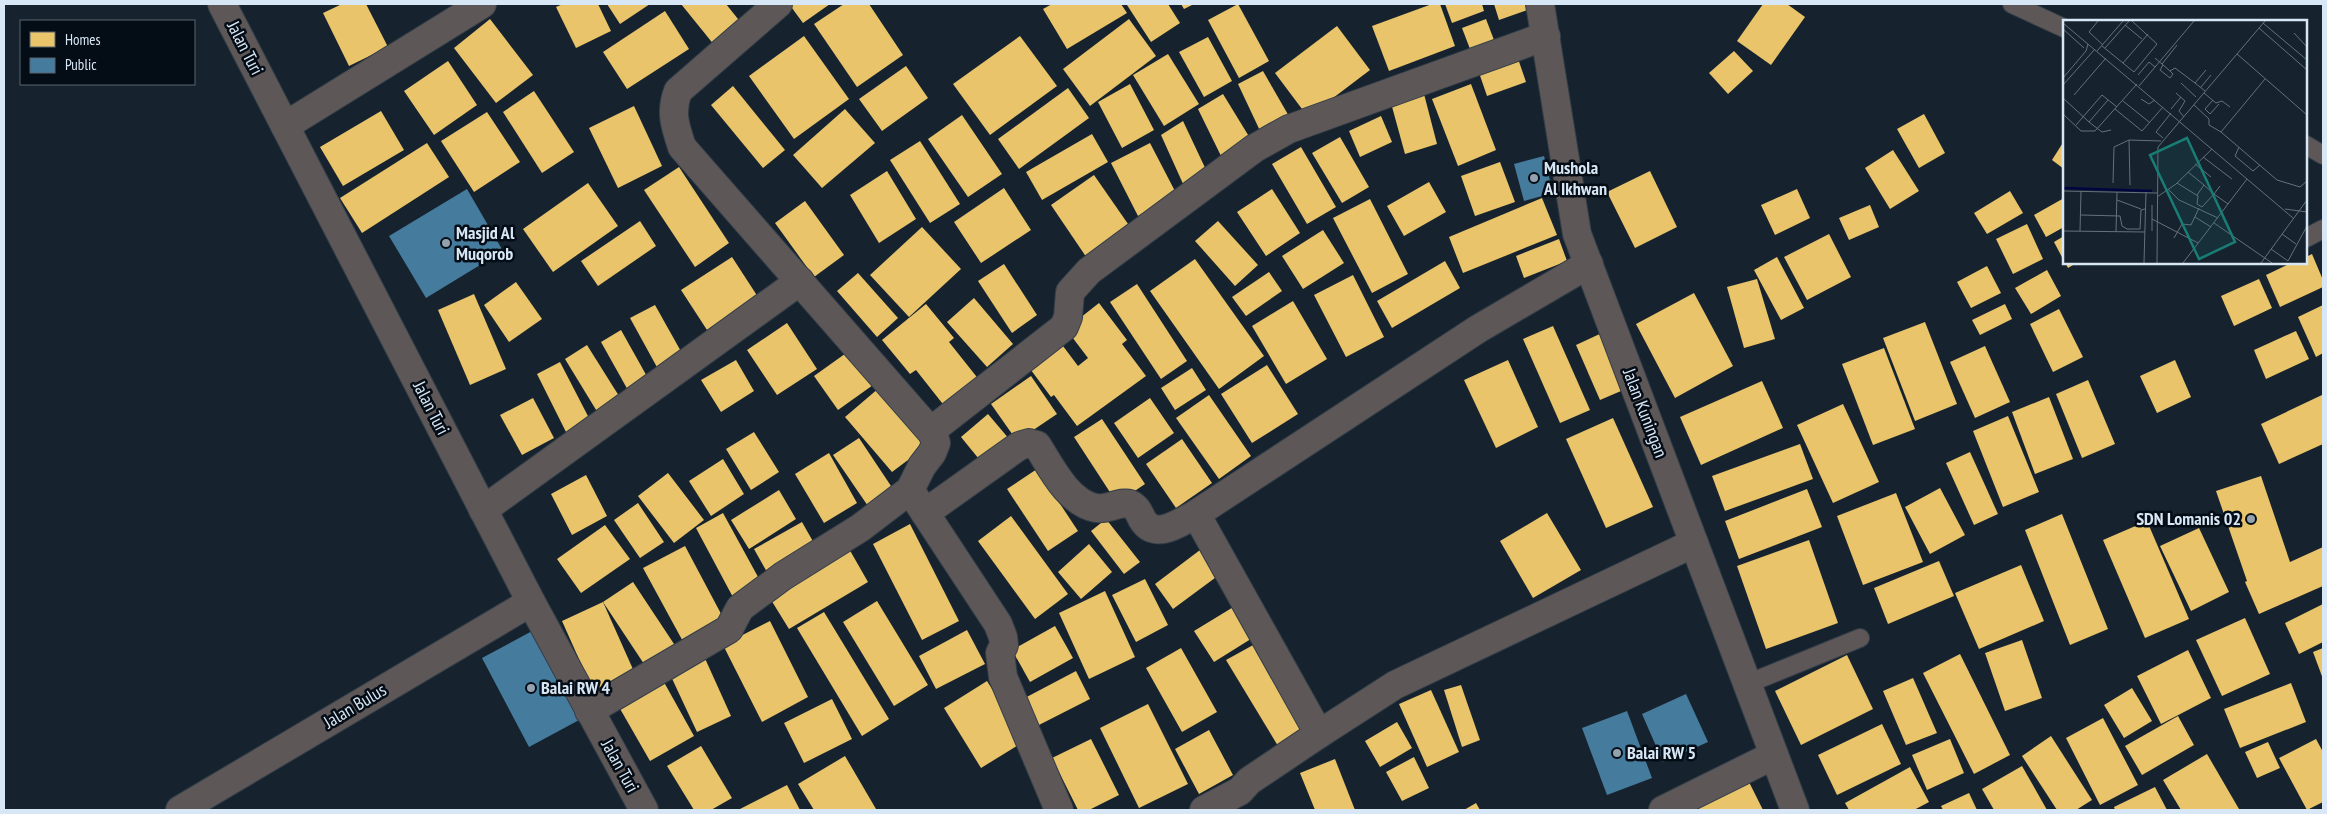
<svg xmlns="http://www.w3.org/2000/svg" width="2327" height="814" viewBox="0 0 2327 814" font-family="'PT Sans Narrow',sans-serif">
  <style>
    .homes { fill: #e9c46a }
    .public { fill: #457b9d }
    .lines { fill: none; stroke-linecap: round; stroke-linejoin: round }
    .lane-casing { stroke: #333e47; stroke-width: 20 }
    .street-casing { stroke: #333e47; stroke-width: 30 }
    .lane { stroke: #5d5758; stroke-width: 18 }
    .street { stroke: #5d5758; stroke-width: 28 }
    .poi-dot { fill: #94a2af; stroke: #040c15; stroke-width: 2 }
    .labels { text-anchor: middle; stroke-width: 5; stroke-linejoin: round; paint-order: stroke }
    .street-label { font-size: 18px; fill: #d8e7f5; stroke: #040c15 }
    .poi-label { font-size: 18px; font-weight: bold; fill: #d8e7f5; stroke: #040c15; text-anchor: start }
    .inset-river { fill: none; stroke: #02043f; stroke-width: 2.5 }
    .inset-road { fill: none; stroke: #64717e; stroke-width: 1 }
    .view { fill: #197c75; fill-opacity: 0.15; stroke: #197c75; stroke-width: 2.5 }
    .inset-edge { fill: none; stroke: #d8e7f5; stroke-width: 2.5 }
  </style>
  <rect width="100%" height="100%" fill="#16232e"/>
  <!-- homes -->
  <g class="homes">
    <path d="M342,4h24l22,43 -39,19 -26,-53z"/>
    <path d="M563,4h35l13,27 -35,17 -20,-41z"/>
    <path d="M607,4h43l-30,20z"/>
    <path d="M681,4h45l16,20 -27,22z"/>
    <path d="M789,4h41l-27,19z"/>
    <path d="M844,4h25l34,51 -46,32 -43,-63z"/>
    <path d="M1052,4h69l6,9 -60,36 -24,-40z"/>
    <path d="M1129,4h39l12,19 -29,19 -24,-37z"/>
    <path d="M1181,4h13l-10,5z"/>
    <path d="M1238,4l31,57 -30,17 -31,-58z"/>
    <path d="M1432,4h8l15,42 -66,25 -17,-45z"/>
    <path d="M1445,4h37l2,7 -32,12z"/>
    <path d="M1494,4h37l2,4 -34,12z"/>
    <path d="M1763,4h24l18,13 -34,48 -34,-24z"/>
    <path d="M665,11l24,38 -62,40 -24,-37z"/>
    <path d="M490,19l43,56 -37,28 -42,-55z"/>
    <path d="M1129,19l27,37 -66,50 -27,-37z"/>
    <path d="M1486,19l8,21 -24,9 -8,-21z"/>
    <path d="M1337,26l33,44 -62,47 -33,-44z"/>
    <path d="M804,36l45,63 -55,40 -45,-63z"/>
    <path d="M1020,36l37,50 -67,49 -37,-51z"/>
    <path d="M1208,37l24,44 -28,16 -25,-45z"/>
    <path d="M1515,50l11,32 -39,14 -11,-32z"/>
    <path d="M1734,51l19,20 -25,23 -19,-21z"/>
    <path d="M1168,54l31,50 -35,22 -31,-51z"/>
    <path d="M448,61l29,44 -43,30 -30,-44z"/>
    <path d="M906,66l22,32 -46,33 -23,-32z"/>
    <path d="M1263,71l27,47 -28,17 -24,-51z"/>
    <path d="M1130,84l24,46 -32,18 -24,-46z"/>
    <path d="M1471,84l25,66 -38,16 -26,-67z"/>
    <path d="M733,86l52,64 -22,18 -52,-63z"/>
    <path d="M1068,88l21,30 -70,51 -21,-30z"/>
    <path d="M534,91l40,61 -32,21 -39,-61z"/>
    <path d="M1223,94l30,49 -30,17 -25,-51z"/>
    <path d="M1424,94l13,50 -32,10 -14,-51z"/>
    <path d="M634,106l28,60 -44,22 -29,-60z"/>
    <path d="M845,109l30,34 -53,45 -29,-33z"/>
    <path d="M381,111l23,39 -61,36 -23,-39z"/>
    <path d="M487,112l33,50 -46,30 -33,-51z"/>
    <path d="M1924,114l21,39 -26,15 -22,-39z"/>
    <path d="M962,115l40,59 -34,23 -40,-58z"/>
    <path d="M1381,116l11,26 -32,15 -11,-26z"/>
    <path d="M1183,121l25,53 -24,12 -23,-51z"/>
    <path d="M1092,134l16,28 -66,38 -16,-28z"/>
    <path d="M1340,137l29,50 -27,16 -30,-50z"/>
    <path d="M920,141l40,63 -30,19 -40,-63z"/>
    <path d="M2064,141v28l-12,-9z"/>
    <path d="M427,143l22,34 -87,56 -22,-35z"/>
    <path d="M1150,143l27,52 -39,21 -27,-53z"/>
    <path d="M1301,147l35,60 -29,17 -35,-60z"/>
    <path d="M1893,150l26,41 -29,18 -25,-41z"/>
    <path d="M1500,162l15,40 -40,14 -14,-40z"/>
    <path d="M679,167l50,76 -34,24 -51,-77z"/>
    <path d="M887,171l29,48 -37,24 -29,-48z"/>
    <path d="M1650,171l27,56 -42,21 -28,-56z"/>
    <path d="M1094,175l41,59 -44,30 -40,-59z"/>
    <path d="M1429,182l17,30 -42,24 -17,-30z"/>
    <path d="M588,183l30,43 -65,46 -30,-43z"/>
    <path d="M1004,188l27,42 -50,33 -27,-41z"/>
    <path d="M1272,189l28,44 -34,23 -29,-44z"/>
    <path d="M1797,189l13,29 -35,17 -14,-30z"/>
    <path d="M2010,191l13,22 -36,21 -13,-21z"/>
    <path d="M1542,198l15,37 -94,38 -14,-36z"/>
    <path d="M2064,198v29l-18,10 -12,-22z"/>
    <path d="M1370,199l38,75 -36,19 -39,-75z"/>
    <path d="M805,201l39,54 -30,22 -39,-54z"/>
    <path d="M1870,205l9,22 -30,13 -10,-22z"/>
    <path d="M640,221l16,25 -58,40 -17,-25z"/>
    <path d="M1218,221l40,44 -23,21 -40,-45z"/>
    <path d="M2027,224l16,35 -30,15 -17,-35z"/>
    <path d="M922,227l39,42 -52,48 -39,-42z"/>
    <path d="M1323,230l21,33 -41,26 -21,-33z"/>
    <path d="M1829,234l22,43 -44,23 -23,-43z"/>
    <path d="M2064,236v25l-10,-19z"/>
    <path d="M1559,239l8,22 -43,17 -8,-22z"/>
    <path d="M2312,254l11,26v7l-43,20 -14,-32 27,-13h13v-5z"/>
    <path d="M732,257l26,40 -51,33 -26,-40z"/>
    <path d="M1777,257l27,51 -23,12 -27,-50z"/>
    <path d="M1195,259l69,97 -45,33 -69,-98z"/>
    <path d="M1445,261l15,27 -68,40 -15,-27z"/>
    <path d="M2065,262h13l-10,6z"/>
    <path d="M1004,264l33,51 -25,18 -34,-52z"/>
    <path d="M1987,266l14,27 -30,15 -14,-26z"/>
    <path d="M2047,270l14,26 -30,18 -16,-26z"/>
    <path d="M1269,272l13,19 -36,25 -14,-19z"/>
    <path d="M858,273l40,45 -21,19 -40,-46z"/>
    <path d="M1353,275l31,62 -38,20 -32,-62z"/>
    <path d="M1757,279l18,60 -31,9 -17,-61z"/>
    <path d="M2259,279l13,29 -38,18 -13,-30z"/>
    <path d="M516,282l26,37 -33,23 -25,-37z"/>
    <path d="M1137,284l50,77 -26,18 -51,-77z"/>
    <path d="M1694,293l39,73 -58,32 -39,-74z"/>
    <path d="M474,294l32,75 -36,16 -32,-75z"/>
    <path d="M974,298l39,46 -26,23 -40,-45z"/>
    <path d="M1293,301l34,58 -41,25 -34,-58z"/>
    <path d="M1099,303l28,37 -5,4 24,32 -69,50 -23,-31 -3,2 -23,-31 32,-24 18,24 10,-8 -22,-29z"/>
    <path d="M926,304l28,34 -5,4 31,39 -34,27 -30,-38 -6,4 -28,-34z"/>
    <path d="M2005,304l7,15 -32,16 -8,-15z"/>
    <path d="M655,305l28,50 -25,14 -28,-51z"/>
    <path d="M2323,305v48l-7,4 -18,-40z"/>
    <path d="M2059,309l24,48 -30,15 -23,-48z"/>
    <path d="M1925,322l32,82 -42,17 -32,-83z"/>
    <path d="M787,323l30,46 -40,26 -30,-45z"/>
    <path d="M1553,326l37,84 -30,13 -37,-84z"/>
    <path d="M621,330l28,50 -20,12 -28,-50z"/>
    <path d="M2296,331l13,28 -43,20 -12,-29z"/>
    <path d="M1604,332l24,56 -28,12 -24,-55z"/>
    <path d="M587,345l37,59 -23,14 -36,-59z"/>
    <path d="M1985,346l25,56 -35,16 -25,-56z"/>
    <path d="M1884,348l31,81 -42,16 -31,-81z"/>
    <path d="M849,351l24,34 -35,25 -24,-34z"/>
    <path d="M736,360l18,31 -33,21 -20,-32z"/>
    <path d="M1508,360l30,67 -42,21 -32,-68z"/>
    <path d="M2175,360l16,37 -34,16 -17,-37z"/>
    <path d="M560,362l30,58 -24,12 -29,-58z"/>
    <path d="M1267,365l31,49 -46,29 -31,-49z"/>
    <path d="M1192,368l14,22 -31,20 -14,-22z"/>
    <path d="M1031,376l26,38 -40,27 -26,-37z"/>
    <path d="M2088,380l27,64 -33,14 -26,-64z"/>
    <path d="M1762,381l21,47 -82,37 -21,-48z"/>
    <path d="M879,388l49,57 -36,27 -47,-55z"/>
    <path d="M1209,395l42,61 -32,23 -43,-61z"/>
    <path d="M2322,395l1,49 -44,20 -18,-40z"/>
    <path d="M2049,397l24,62 -38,15 -23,-62z"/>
    <path d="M533,398l21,40 -32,17 -22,-40z"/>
    <path d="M1150,398l24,35 -36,25 -24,-35z"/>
    <path d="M1843,404l36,78 -46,21 -36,-78z"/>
    <path d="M988,414l22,26 -27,24 -22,-27z"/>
    <path d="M2008,416l31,76 -36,15 -30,-76z"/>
    <path d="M1613,418l40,89 -47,21 -40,-89z"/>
    <path d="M1102,419l43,65 -28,19 -43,-66z"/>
    <path d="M754,432l25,40 -28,18 -25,-41z"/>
    <path d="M859,438l34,51 -25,17 -35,-51z"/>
    <path d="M1182,439l30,44 -36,25 -30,-44z"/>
    <path d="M1800,444l13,35 -88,32 -13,-35z"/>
    <path d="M1970,452l28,62 -24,11 -28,-62z"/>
    <path d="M829,453l28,50 -33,20 -29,-49z"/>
    <path d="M723,459l21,35 -33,22 -22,-35z"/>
    <path d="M1037,469l41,62 -30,20 -41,-62z"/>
    <path d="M668,473l36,47 -30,23 -36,-47z"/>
    <path d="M586,475l21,41 -35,19 -21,-41z"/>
    <path d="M2261,476l29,86 33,-15v39l-64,28 -14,-32 2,-1 -31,-90z"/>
    <path d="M1940,488l25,47 -35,19 -25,-47z"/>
    <path d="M1807,489l15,38 -83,32 -14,-38z"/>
    <path d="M779,490l17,29 -47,30 -18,-29z"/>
    <path d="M1896,493l27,69 -60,23 -26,-69z"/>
    <path d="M638,503l26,39 -24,16 -26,-38z"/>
    <path d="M723,513l40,73 -28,15 -39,-73z"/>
    <path d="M1547,513l34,57 -48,28 -33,-57z"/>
    <path d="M2062,514l46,115 -38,16 -45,-115z"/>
    <path d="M1011,516l57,78 -33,25 -57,-78z"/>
    <path d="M1106,519l34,43 -16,12 -33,-43z"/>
    <path d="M2147,521l42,98 -44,19 -42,-98z"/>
    <path d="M802,522l13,23 -48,27 -13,-23z"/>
    <path d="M910,524l49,97 -37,19 -49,-96z"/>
    <path d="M605,525l25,34 -49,34 -24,-34z"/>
    <path d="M2199,528l30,64 -38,19 -31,-65z"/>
    <path d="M1809,540l29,83 -72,26 -29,-83z"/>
    <path d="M1089,544l23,28 -31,27 -23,-27z"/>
    <path d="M685,546l42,79 -41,22 -43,-79z"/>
    <path d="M848,547l20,35 -79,47 -21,-34z"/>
    <path d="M1204,547l19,25 -50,37 -18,-25z"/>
    <path d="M1939,561l15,35 -66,28 -14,-36z"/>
    <path d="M2021,565l23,56 -65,28 -24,-56z"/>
    <path d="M1145,579l23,46 -32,17 -24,-47z"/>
    <path d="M633,582l45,68 -30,20 -45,-68z"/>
    <path d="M1105,591l30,66 -46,22 -30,-66z"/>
    <path d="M877,601l51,84 -34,21 -51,-84z"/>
    <path d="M603,602l33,74 -41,19 -33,-74z"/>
    <path d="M2323,604v38l-24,12 -14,-31z"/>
    <path d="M1235,606l19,31 -40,25 -20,-31z"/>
    <path d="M824,612l65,107 -27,17 -65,-108z"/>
    <path d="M2245,618l25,56 -48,22 -26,-56z"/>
    <path d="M770,621l38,76 -46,25 -39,-77z"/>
    <path d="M1055,626l18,32 -43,24 -18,-32z"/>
    <path d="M967,630l18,34 -49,25 -17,-33z"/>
    <path d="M2022,640l20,58 -37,13 -20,-58z"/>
    <path d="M1255,644l51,85 -28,17 -52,-86z"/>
    <path d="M1181,648l36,64 -35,20 -36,-64z"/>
    <path d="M2323,648v31l-10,-27z"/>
    <path d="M2188,650l23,48 -50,26 -24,-48z"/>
    <path d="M703,654l28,62 -34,16 -29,-62z"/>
    <path d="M1960,654l50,101 -36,19 -51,-101z"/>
    <path d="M1847,655l26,54 -72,36 -26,-54z"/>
    <path d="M1076,671l14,28 -55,28 -14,-27z"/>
    <path d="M660,675l34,61 -44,25 -35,-61z"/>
    <path d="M1913,678l24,55 -31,12 -23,-54z"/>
    <path d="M987,681l38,60 -44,27 -37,-60z"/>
    <path d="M2291,683l15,39 -66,26 -16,-39z"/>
    <path d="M1461,685l19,55 -18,7 -18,-57z"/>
    <path d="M2132,688l20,33 -28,17 -20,-33z"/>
    <path d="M1431,690l28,62 -32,15 -28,-63z"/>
    <path d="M832,699l20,40 -48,24 -20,-40z"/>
    <path d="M1148,704l40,80 -49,24 -39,-80z"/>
    <path d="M2178,716l16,29 -52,30 -17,-29z"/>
    <path d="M2103,718l35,67 -38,20 -34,-67z"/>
    <path d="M1397,722l15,26 -32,19 -15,-26z"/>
    <path d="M1882,724l19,40 -64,31 -19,-40z"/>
    <path d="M1209,730l24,45 -34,19 -24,-45z"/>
    <path d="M2051,736l41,64 -16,10h-19l-35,-54z"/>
    <path d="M1091,739l28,56 -30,15h-11l-26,-52z"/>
    <path d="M1950,739l14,34 -37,17 -15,-35z"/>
    <path d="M2316,739l7,13v50l-16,8 -28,-52z"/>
    <path d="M2268,742l12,26 -23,10 -12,-26z"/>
    <path d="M701,746l31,52 -21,12h-17l-27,-44z"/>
    <path d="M2207,754l32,55 -2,1h-56l-18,-30z"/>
    <path d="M845,756l31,53 -62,1 -16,-26z"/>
    <path d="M1414,757l15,31 -27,13 -16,-29z"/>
    <path d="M1335,759l20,51h-40l-15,-37z"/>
    <path d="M2022,766l25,44h-53l-12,-21z"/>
    <path d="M1910,767l19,35 -15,8h-65l-4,-7z"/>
    <path d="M1748,780l15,30h-72z"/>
    <path d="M787,785l13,25h-62z"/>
    <path d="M2155,787l12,23h-52l-1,-3z"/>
    <path d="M1969,793l8,17h-34l-2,-4z"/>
    <path d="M1476,803l4,7h-16z"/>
  </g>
  <!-- public -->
  <g class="public">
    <path d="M1544,156l9,37 -29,8 -10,-37z"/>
    <path d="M467,189l36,62 -77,47 -37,-62z"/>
    <path d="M534,630l47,89 -52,28 -47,-89z"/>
    <path d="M1686,694l22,48 -45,20 -21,-48z"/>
    <path d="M1627,711l25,67 -45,17 -25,-67z"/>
  </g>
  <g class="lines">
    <defs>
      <g id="lane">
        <path d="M2012,4l52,24"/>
        <path d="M2306,145l17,10"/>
        <path d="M2306,238l17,-9"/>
        <path d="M1747,684l113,-46"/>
      </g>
      <g id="street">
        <path d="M222,4l309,598 113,208"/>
        <path d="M778,4l-100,87c-8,21 -3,35 4,56l251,287"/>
        <path d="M1540,4l37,230 218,576"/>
        <path d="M285,126l197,-122"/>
        <path d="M910,490l15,23 94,-67 10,-3 8,2c14,22 31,58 59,63 12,2 24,-7 34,-4 7,3 9,9 12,15 13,22 37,4 54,-5l282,-185 111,-65"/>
        <path d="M483,510l317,-229"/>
        <path d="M925,513l73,111 5,13 1,8 -4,8 3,24 56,133"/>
        <path d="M1196,514l123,220 76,-49 299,-142"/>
        <path d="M589,711l140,-82 11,-21 43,-32 77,-48 50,-38 12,-24 10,-13 4,-10 -3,-9 3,-7 128,-100 4,-10 2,-25 19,-21 166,-123 34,-19 257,-93"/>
        <path d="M180,810l351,-208"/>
        <path d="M1204,810l36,-19 9,-10 70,-47"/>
        <path d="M1663,810l111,-55"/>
      </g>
    </defs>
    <!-- lane casing -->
    <use href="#lane" class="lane-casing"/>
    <!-- street casing -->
    <use href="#street" class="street-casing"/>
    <!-- lane -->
    <use href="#lane" class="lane"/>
    <!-- street -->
    <use href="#street" class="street"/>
  </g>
  <!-- markers -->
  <g class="poi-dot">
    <circle cx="1534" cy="178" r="5"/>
    <circle cx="446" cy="243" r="5"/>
    <circle cx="2251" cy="519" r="5"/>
    <circle cx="531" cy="688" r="5"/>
    <circle cx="1617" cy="753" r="5"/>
  </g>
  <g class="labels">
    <!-- street labels -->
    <g class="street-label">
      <text transform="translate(245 48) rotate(63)" y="6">Jalan Turi</text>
      <text transform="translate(431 408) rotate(63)" y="6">Jalan Turi</text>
      <text transform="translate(1645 413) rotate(69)" y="6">Jalan Kuningan</text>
      <text transform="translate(355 706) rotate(-31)" y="6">Jalan Bulus</text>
      <text transform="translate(620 766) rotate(61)" y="6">Jalan Turi</text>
    </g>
    <!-- poi labels -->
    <g class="poi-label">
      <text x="1544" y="174">Mushola<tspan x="1544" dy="21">Al Ikhwan</tspan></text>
      <text x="456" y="239">Masjid Al<tspan x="456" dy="21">Muqorob</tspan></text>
      <text x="2241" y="525" text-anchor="end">SDN Lomanis 02</text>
      <text x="541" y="694">Balai RW 4</text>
      <text x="1627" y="759">Balai RW 5</text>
    </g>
  </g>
  <!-- overview -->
  <g transform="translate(2063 20)">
    <rect width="244" height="244" fill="#16232e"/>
    <path class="inset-river" d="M0,168l89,3"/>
    <path class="inset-road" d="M35,1l-9,11 14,13M0,3l230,195M200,3l44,37M62,5l17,14M196,8l48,42M0,9l21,19M231,13l13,14M39,26l32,26 23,-28 -25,-23M42,28l24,-27M34,31l26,-30M174,34l70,61M92,38l7,6 8,7 3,3 -3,4 -10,-8 3,-5M60,43l25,-29M99,44l15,-19M107,51l5,-3 20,15M75,55l11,-13 6,5M0,58l23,-27 2,-7M202,59l-44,53 56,48 23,7 7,-6M118,63l15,14M0,65l32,-36M76,66l55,-65M138,67l10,-12M142,71l-10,-8 11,-13M113,73l9,8 -6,10 5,6M141,73l12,10 6,-2 8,6M11,75l32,-37M0,78l26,24 19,-22M78,79l8,5 6,-4M150,80l-8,9 5,5 9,-10M60,81l26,21M131,85l15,14v6l12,7M52,89l27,22 21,-24M108,89l10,-12M0,94l18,17h14l42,-47M26,102l13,10 9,-2M13,105l26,-30 15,12M100,118l-7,-6 15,-19M66,120l1,45M176,127l-4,9 18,15 7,-6M140,137l29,22M132,144l16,13M125,152l16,13 -7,10M50,163l1,-36 15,-7 32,1M114,163l21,13 -1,8 5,3M141,165l10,9 6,-8M105,169l11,11 39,18M0,171l94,2M94,177l19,-13 36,-35M54,180l24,9M139,187l12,-13 14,10M222,189l22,3M18,195l39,1 2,10 5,3M132,197l16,10M89,199l46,24M151,203l58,40M64,209h13l1,-19 4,-1M0,211l82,1M17,211l1,-40M89,211v-26M53,212l1,-40M219,214l14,10M111,218l8,-14 9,1 8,-17M208,229l17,12 19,-35M81,243l2,-71M94,243l1,-116 107,-126M120,243l64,-84M198,243l46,-63"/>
    <path class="view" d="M124,118l48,104 -36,17 -49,-104z"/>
    <rect width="244" height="244" class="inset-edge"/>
  </g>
  <!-- border -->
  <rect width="2327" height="814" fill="none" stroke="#d8e7f5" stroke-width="10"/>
  <!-- legend -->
  <rect x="20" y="20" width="175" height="65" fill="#040c15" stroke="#59646f"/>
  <rect x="30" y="32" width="25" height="15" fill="#e9c46a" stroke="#59646f"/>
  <text x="65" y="45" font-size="15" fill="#d8e7f5">Homes</text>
  <rect x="30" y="58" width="25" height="15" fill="#457b9d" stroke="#59646f"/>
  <text x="65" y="70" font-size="15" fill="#d8e7f5">Public</text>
</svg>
